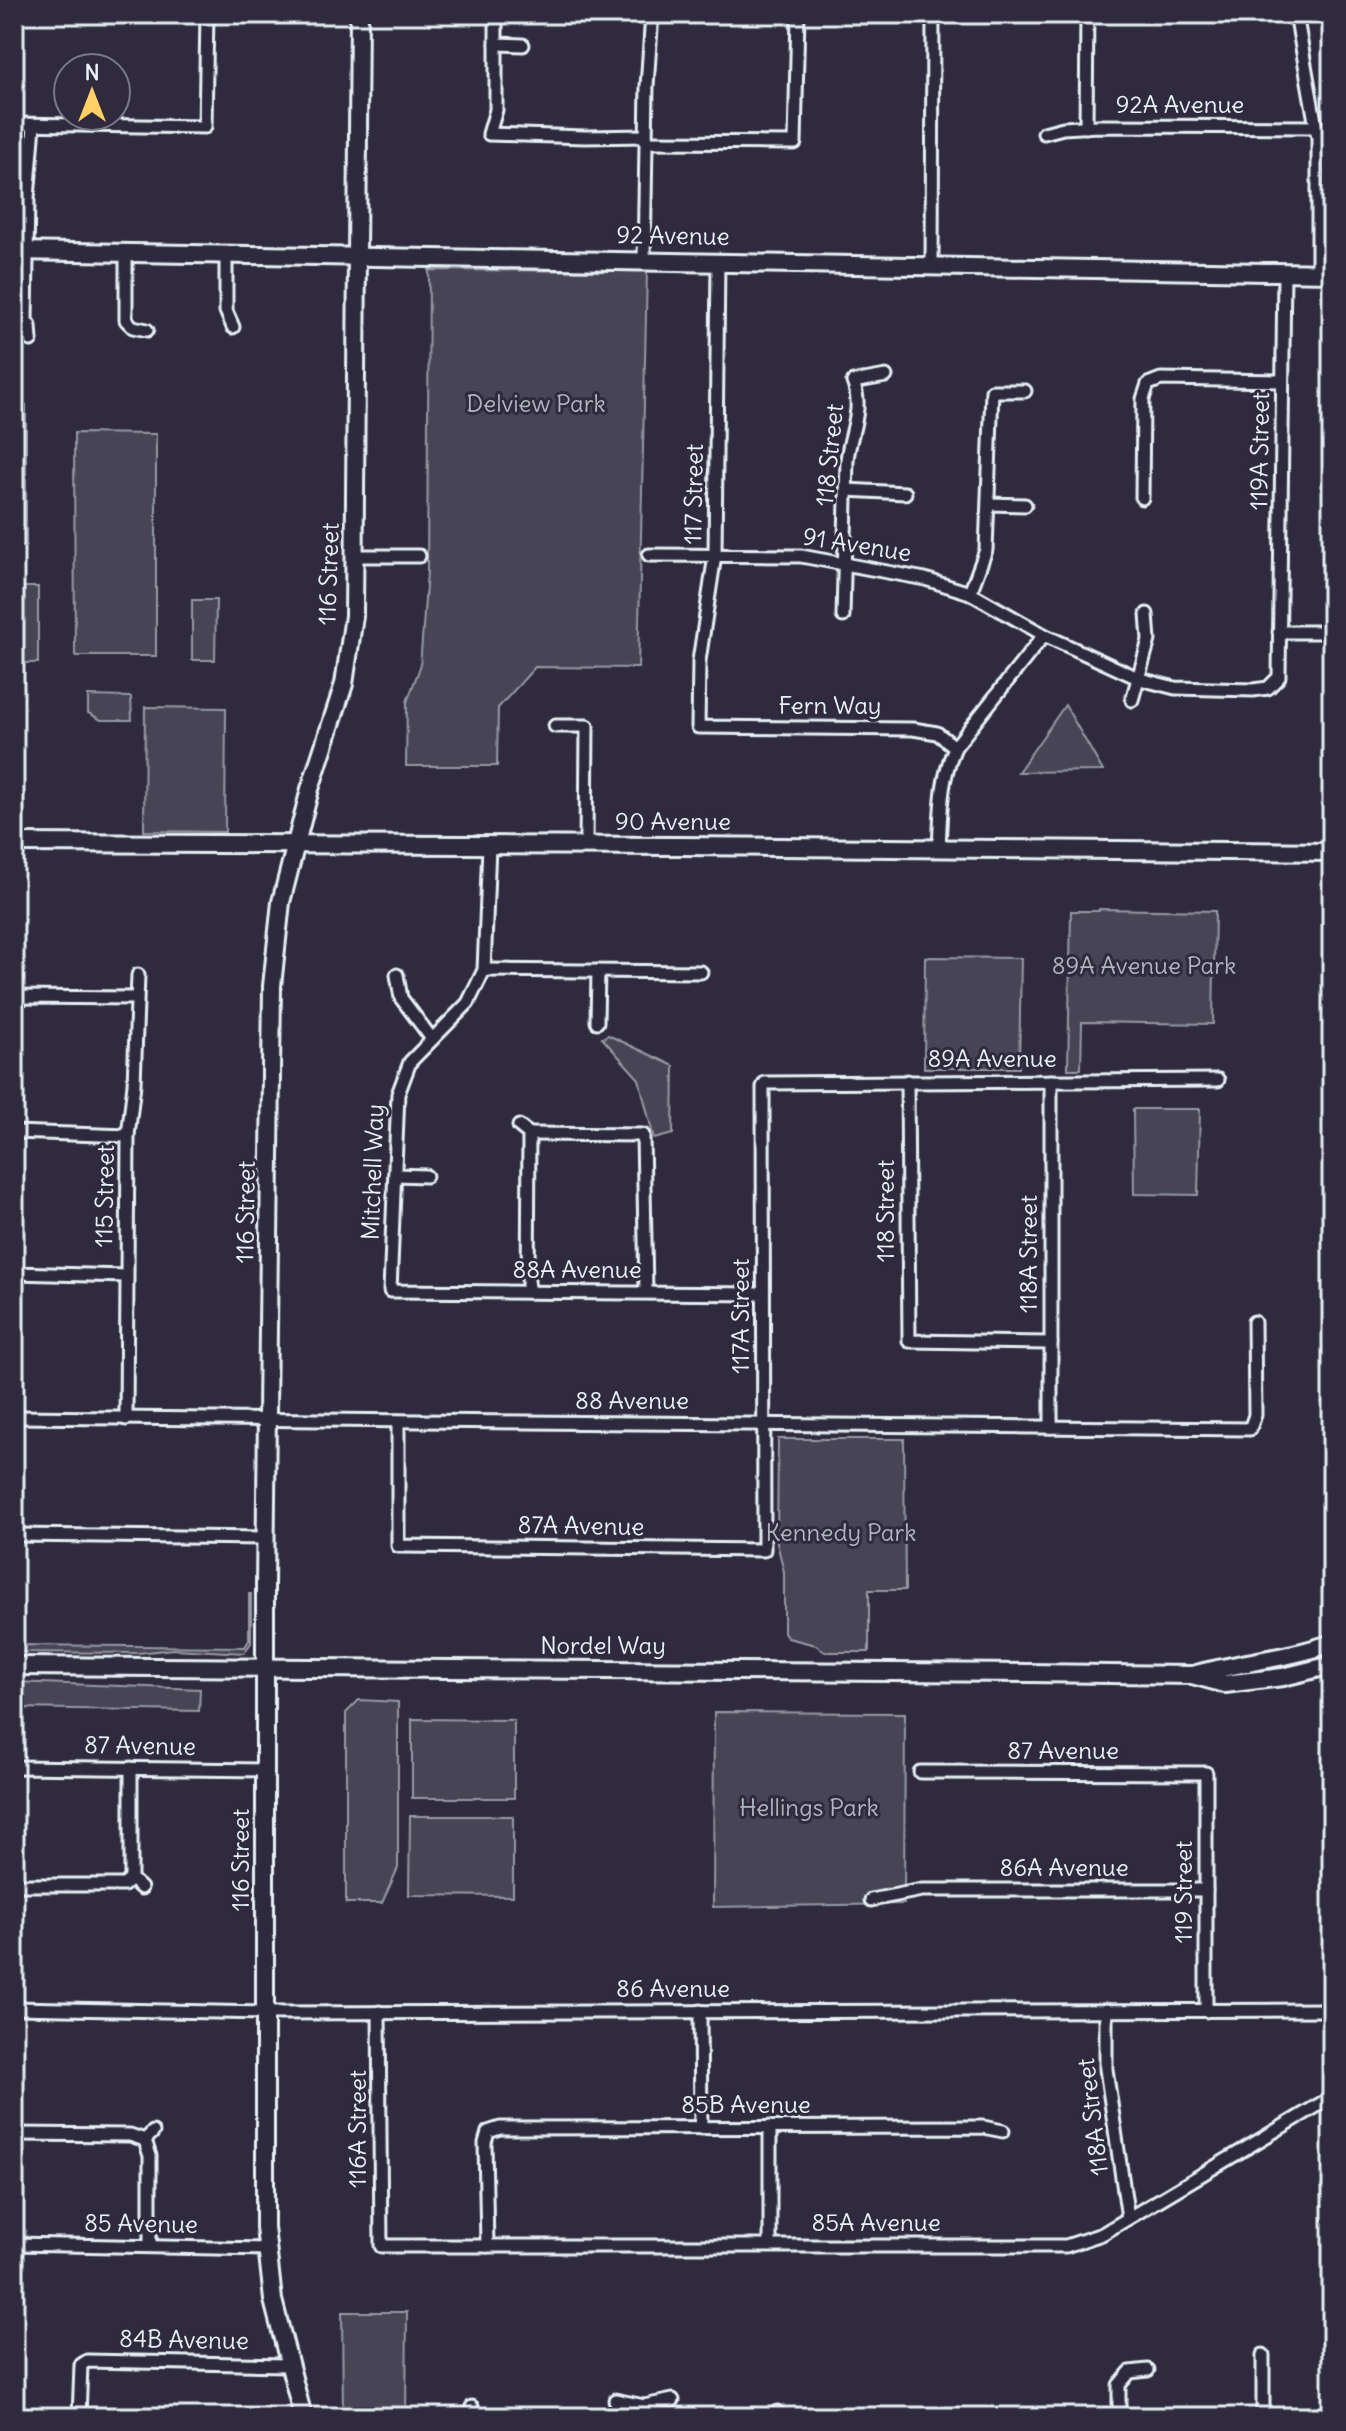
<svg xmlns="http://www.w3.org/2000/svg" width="1346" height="2431" viewBox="0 0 1346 2431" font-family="Delius,sans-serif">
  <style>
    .green { fill: #464455; stroke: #979aa6; stroke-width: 2 }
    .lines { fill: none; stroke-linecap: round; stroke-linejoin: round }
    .street-casing { stroke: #e8f1f8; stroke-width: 17 }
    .secondary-casing { stroke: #e8f1f8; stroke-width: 22 }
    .street { stroke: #2f2a3d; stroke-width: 11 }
    .secondary { stroke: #2f2a3d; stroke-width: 16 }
    .labels { text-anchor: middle; stroke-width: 6; stroke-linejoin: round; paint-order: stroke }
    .street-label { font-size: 24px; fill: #e8f1f8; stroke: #2f2a3d }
    .park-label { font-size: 24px; fill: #afb4bf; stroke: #2f2a3d }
  </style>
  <rect width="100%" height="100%" fill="#2f2a3d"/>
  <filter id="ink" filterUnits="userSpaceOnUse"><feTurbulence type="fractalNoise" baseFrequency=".0125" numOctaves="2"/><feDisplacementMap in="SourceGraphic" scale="16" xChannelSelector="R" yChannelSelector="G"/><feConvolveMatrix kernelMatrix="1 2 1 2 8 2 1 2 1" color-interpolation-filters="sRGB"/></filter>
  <g filter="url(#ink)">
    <!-- green -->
    <g class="green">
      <rect x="14" y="261" width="6" height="130"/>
      <path d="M429,270l218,1 -9,397 -103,-1 -37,41 -1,58h-91l1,-64 13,-35 7,-95z"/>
      <path d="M26,405v141l-12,1v-142z"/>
      <path d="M74,433l82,1v222h-81z"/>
      <rect x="14" y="587" width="24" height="76"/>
      <path d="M192,600h24l-1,60h-23z"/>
      <path d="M88,696l43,1 1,23h-31l-13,-7z"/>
      <path d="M1065,705l38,66 -85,1z"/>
      <path d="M145,707l81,1 -1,124 -81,-1z"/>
      <path d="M1099,909l116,2 -2,113 -131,-2 -1,47h-13l3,-158h28z"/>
      <path d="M925,957l96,1 -2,110h-95z"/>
      <path d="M608,1035l66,31 -1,68 -19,5 -15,-60 -37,-41z"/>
      <path d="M1133,1109h67l-2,86 -64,-1z"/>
      <path d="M778,1439h126l1,151h-36v62h-44l-9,-7 -28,-7 -4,-6v-60l-7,-29z"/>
      <path d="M249,1594h2v49l-7,10 -70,-4 -36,4 -124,-1v-7l231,2 4,-7z"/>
      <path d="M14,1682l186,7 -1,22 -185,-3z"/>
      <path d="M359,1700l39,2v166l-16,35h-36v-190z"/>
      <path d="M714,1712l191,1 -1,191 -191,3z"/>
      <path d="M412,1719l102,1v78h-102z"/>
      <path d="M410,1816h103v80l-104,-1z"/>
      <path d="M342,2312h65l-1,105h-63z"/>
    </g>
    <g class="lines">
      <defs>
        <g id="street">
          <path d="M496,14v96l-7,24 96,3 61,-1"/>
          <path d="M1296,14l22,124v134"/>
          <path d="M496,44l27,1"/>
          <path d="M14,124l191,3 2,-113"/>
          <path d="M1086,127l1,-113"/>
          <path d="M1044,133l19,-5 35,-2 219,1"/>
          <path d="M646,142l149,1 3,-129"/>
          <path d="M126,253v67l7,7 14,3"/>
          <path d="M226,253v58l7,16"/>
          <path d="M644,260l3,-174 5,-72"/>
          <path d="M718,261l-3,294 -16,106 -1,66 215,2 24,4 18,14"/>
          <path d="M932,265l1,-251"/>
          <path d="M31,340l-1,-14 -4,-5 2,-123 6,-73"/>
          <path d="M846,490l59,3"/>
          <path d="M1142,498l1,-99 5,-15 13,-5 121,2"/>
          <path d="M989,504l36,1"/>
          <path d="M649,555l152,1 124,23 45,14 74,42 96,44 35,9 78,2 15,-2 11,-11 5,-405"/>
          <path d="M355,556h64"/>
          <path d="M970,593l16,-43 6,-159h33"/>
          <path d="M843,616l4,-156c3,-28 17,-50 6,-78l33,-6"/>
          <path d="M1279,632h53"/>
          <path d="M1132,700l17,-60 -2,-26"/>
          <path d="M555,726h32l-1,120"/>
          <path d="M489,846l-5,124 -16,33 -58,59 -12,32 -8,197 373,3"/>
          <path d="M939,848c2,-36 1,-67 16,-101l89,-112"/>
          <path d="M484,970l217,2"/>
          <path d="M397,975l4,23 31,41"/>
          <path d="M14,997l121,1"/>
          <path d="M597,1022l1,-51"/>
          <path d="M907,1081l2,260 142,2"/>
          <path d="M519,1126l10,8 -1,158"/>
          <path d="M14,1132l114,4"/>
          <path d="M529,1134l114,1 3,157"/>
          <path d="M395,1175l31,1"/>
          <path d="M14,1273l112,3"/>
          <path d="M14,1417l1236,12 5,-14 -1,-93"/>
          <path d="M126,1419l2,-283 6,-52 4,-109"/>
          <path d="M398,1421v125l366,4 -1,-463 2,-4 453,-3"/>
          <path d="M1051,1427v-346"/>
          <path d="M14,1535l252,3"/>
          <path d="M14,1767l251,3"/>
          <path d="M131,1768v111l10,9"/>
          <path d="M920,1772l286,1v238"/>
          <path d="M14,1885h110l7,-6"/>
          <path d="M871,1900l51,-10h284"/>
          <path d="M14,2008l251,5 1067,-3"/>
          <path d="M1106,2010v59l22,149"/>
          <path d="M700,2011l1,117"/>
          <path d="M379,2012l2,234h685l36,-12 230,-137"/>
          <path d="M770,2127v118"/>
          <path d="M14,2134l116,1 15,5"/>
          <path d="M14,2244l252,5"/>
          <path d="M150,2246v-90l-5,-16 8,-8"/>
          <path d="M487,2246l-2,-103 3,-11 12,-4 483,-1 20,4"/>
          <path d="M1263,2355v62"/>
          <path d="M615,2400l29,6 29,-6"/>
          <path d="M472,2407v10"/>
          <path d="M777,2412l1,5"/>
          <path d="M79,2417l2,-52 6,-4 201,4"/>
          <path d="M1119,2417v-32l11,-13 18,-2"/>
        </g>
        <g id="secondary">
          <path d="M14,251l1318,22"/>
          <path d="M14,843l664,3 654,6"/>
          <path d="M14,1666l1013,7 165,2 33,9 58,-7 49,-12"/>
          <path d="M1193,1675c46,-13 94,-16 139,-32"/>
          <path d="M303,2417l-30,-117 -8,-73v-642l7,-599 9,-84 29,-113 34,-105 10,-68 5,-602"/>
        </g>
      </defs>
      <!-- street casing -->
      <use href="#street" class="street-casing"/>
      <!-- secondary casing -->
      <use href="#secondary" class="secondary-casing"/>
      <!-- street -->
      <use href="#street" class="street"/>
      <!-- secondary -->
      <use href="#secondary" class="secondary"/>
    </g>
  </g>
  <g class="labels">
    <!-- street labels -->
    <g class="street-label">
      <text x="1180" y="113">92A Avenue</text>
      <text transform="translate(673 236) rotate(1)" y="8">92 Avenue</text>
      <text transform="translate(1260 451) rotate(-89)" y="8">119A Street</text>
      <text transform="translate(830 455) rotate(-84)" y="8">118 Street</text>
      <text transform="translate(694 494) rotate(-89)" y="8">117 Street</text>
      <text transform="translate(857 545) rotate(9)" y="8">91 Avenue</text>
      <text transform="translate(329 574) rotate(-88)" y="8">116 Street</text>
      <text x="830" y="714">Fern Way</text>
      <text x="673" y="830">90 Avenue</text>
      <text x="992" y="1067">89A Avenue</text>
      <text transform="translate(373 1172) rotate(-88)" y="8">Mitchell Way</text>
      <text transform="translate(105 1196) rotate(-89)" y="8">115 Street</text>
      <text transform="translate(886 1211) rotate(-90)" y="8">118 Street</text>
      <text transform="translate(246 1212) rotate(-89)" y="8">116 Street</text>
      <text transform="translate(1029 1254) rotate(-90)" y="8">118A Street</text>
      <text x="577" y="1278">88A Avenue</text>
      <text transform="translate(741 1316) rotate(-90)" y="8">117A Street</text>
      <text x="632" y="1409">88 Avenue</text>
      <text transform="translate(581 1526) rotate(1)" y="8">87A Avenue</text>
      <text x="603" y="1654">Nordel Way</text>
      <text transform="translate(140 1746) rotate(1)" y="8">87 Avenue</text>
      <text x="1063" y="1759">87 Avenue</text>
      <text transform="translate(241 1860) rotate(-90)" y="8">116 Street</text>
      <text x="1064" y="1876">86A Avenue</text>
      <text transform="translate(1184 1892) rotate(-90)" y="8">119 Street</text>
      <text x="673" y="1997">86 Avenue</text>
      <text x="746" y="2113">85B Avenue</text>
      <text transform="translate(1093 2117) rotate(-97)" y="8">118A Street</text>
      <text transform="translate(358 2129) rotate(-90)" y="8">116A Street</text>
      <text x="876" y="2231">85A Avenue</text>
      <text transform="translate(141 2224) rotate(1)" y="8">85 Avenue</text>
      <text transform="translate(184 2340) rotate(1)" y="8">84B Avenue</text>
    </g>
    <!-- park labels -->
    <g class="park-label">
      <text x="536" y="412">Delview Park</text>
      <text x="1144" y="974">89A Avenue Park</text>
      <text x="841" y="1541">Kennedy Park</text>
      <text x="809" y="1816">Hellings Park</text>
    </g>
  </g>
  <!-- margin -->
  <rect width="1346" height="2431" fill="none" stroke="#2f2a3d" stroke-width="48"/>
  <rect x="24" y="24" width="1298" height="2383" fill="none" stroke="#e8f1f8" stroke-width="3" filter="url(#ink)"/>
  <!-- north arrow -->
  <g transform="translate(92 92)"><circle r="38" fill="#2f2a3d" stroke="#797a88" stroke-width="2"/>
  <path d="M0-6L14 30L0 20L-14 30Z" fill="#ffd166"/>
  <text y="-12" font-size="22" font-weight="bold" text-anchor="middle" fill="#e8f1f8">N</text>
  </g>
</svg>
